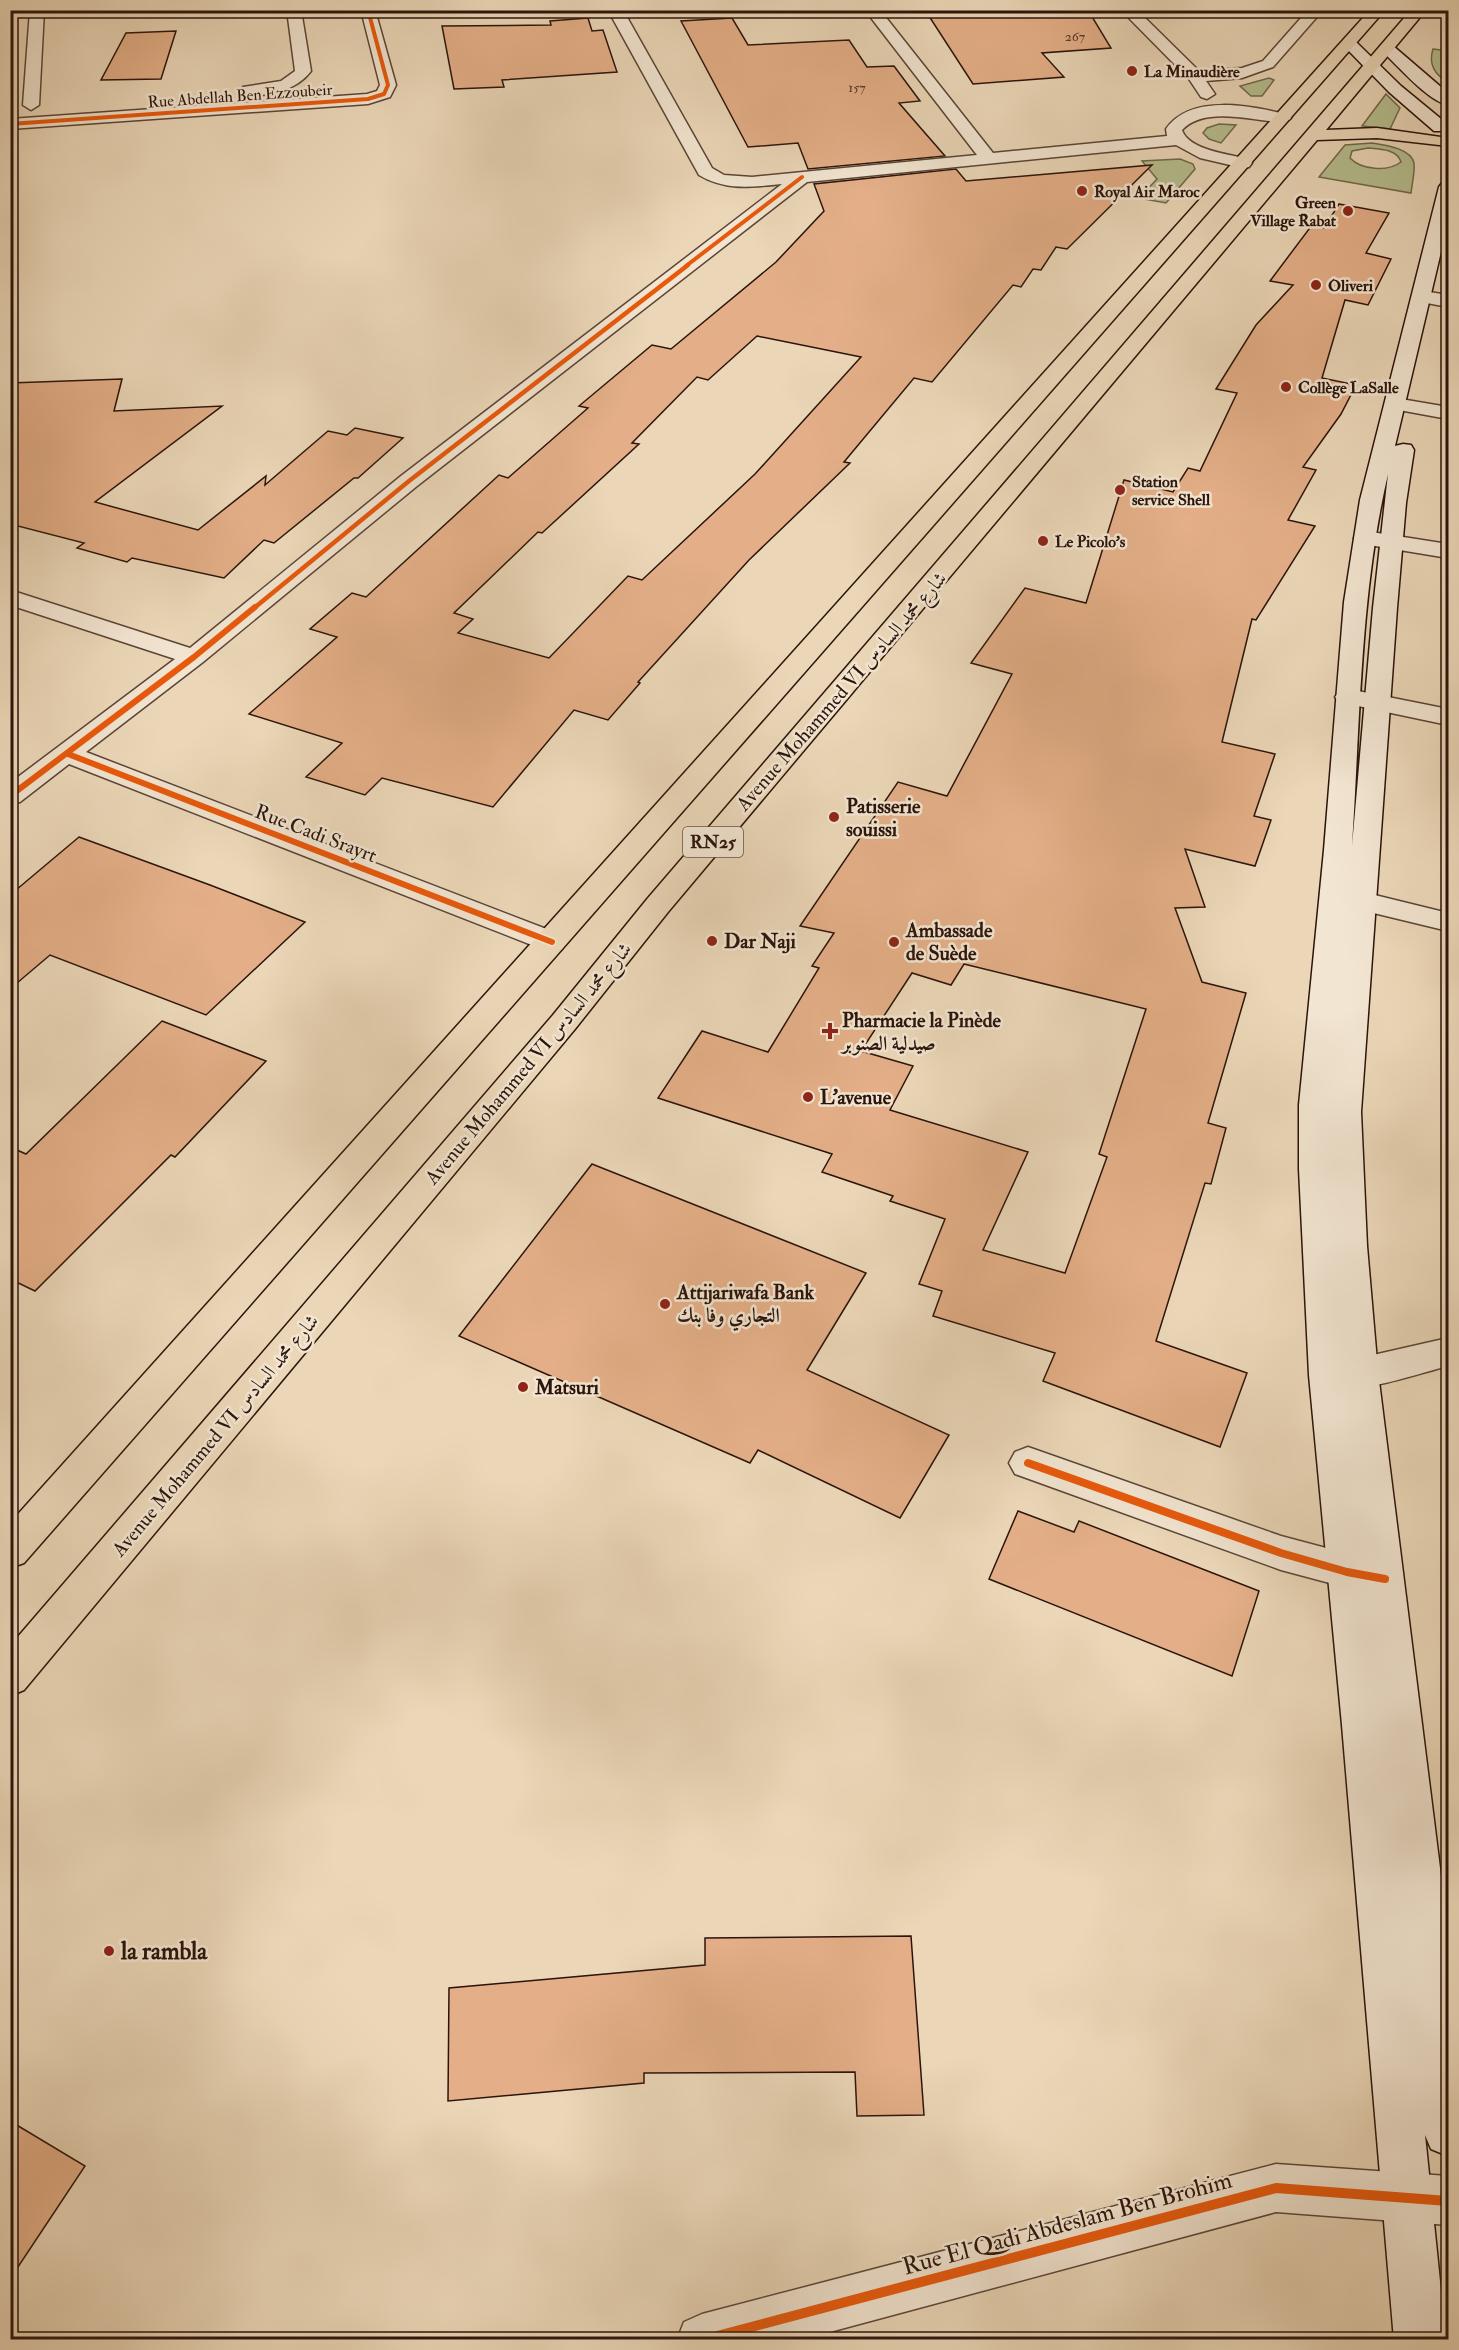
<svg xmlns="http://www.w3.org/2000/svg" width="1459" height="2350" viewBox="0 0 1459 2350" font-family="'IM FELL Double Pica',Amiri,serif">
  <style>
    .green { fill: #b6be8f; stroke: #70694d; stroke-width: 1.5; fill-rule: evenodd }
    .building { fill: #e4af88; stroke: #2b140b; stroke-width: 1.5; fill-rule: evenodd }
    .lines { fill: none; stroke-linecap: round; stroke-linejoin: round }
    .minor-casing { stroke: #5b4536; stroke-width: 3 }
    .secondary-casing { stroke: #2b140b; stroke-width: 3 }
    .primary-casing { stroke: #2b140b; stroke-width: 3 }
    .minor { fill: #f2e5d1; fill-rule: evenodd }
    .secondary { fill: #f2e5d1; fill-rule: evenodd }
    .primary { fill: #ebd7b8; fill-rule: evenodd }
    .cycleway-far4-casing { stroke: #f2e5d1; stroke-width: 5 }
    .cycleway-far3-casing { stroke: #f2e5d1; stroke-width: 7 }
    .cycleway-far2-casing { stroke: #f2e5d1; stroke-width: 9 }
    .cycleway-far1-casing { stroke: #f2e5d1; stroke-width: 12 }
    .cycleway-casing { stroke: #f2e5d1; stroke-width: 14 }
    .cycleway-far4 { stroke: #e8590c; stroke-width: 4 }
    .cycleway-far3 { stroke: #e8590c; stroke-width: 4.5 }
    .cycleway-far2 { stroke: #e8590c; stroke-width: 6 }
    .cycleway-far1 { stroke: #e8590c; stroke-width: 8 }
    .cycleway { stroke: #e8590c; stroke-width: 10 }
    .poi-dot { fill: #8f2418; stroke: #f2e5d1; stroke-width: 2 }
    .labels { text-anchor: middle; stroke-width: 5; stroke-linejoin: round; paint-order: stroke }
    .far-number-label { font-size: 14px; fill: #593b2a }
    .far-poi-label { font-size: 16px; font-weight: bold; fill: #2b140b; stroke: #f2e5d1; text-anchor: start }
    .far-street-label { font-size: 16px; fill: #2b140b; stroke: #f2e5d1 }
    .shield { fill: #f2e5d1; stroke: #675346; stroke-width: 1.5 }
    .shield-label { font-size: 18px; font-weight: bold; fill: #2b140b }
    .street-label { font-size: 20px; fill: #2b140b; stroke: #f2e5d1 }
    .poi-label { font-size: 20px; font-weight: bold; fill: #2b140b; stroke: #f2e5d1; text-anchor: start }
    .near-poi-label { font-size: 24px; font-weight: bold; fill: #2b140b; stroke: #f2e5d1; text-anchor: start }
    .near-street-label { font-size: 24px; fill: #2b140b; stroke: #f2e5d1 }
  </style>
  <rect width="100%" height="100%" fill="#ebd7b8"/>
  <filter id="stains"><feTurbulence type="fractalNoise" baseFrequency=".00333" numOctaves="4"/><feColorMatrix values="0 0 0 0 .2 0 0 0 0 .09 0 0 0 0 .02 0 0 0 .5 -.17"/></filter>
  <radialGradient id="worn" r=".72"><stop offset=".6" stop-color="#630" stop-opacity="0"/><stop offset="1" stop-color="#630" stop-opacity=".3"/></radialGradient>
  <!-- green -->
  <g class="green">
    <path d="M1433,49l15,2v32c-13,-9 -20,-18 -15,-34z"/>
    <path d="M1269,78l5,2 -12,16h-11l-11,-10z"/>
    <path d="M1386,94l14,14 -10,21 -28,-3z"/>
    <path d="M1219,124l17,1 -15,18 -12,-4 -6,-6 4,-5z"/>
    <path d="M1372,143c12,2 39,5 42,20 1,9 -2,21 -3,30l-92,-16 26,-32zM1368,148c12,1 29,1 33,14 -13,10 -40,8 -51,-4l2,-7z"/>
    <path d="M1180,159l13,5 2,5 -29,34 -27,-5 18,-19 -15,-18z"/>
  </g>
  <!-- building -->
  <g class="building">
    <path d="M925,10h163l23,38 -69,5 22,24 -91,7z"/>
    <path d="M588,18l4,13 11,-1 14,42 -115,8 2,7 -50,2 -12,-63 109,-1 -1,-4z"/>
    <path d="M732,18l16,27 101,-5 18,27 27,-1 26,35 -21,2 46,53 -137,13 -10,-26 -50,4 -67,-126z"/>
    <path d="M176,31l-15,48 -60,1 25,-47z"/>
    <path d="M1152,165l-85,84 -11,-2 -15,23 -8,-1 -12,18 -8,-2 -81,97 -18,-4 -70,84 6,1 -101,97 -111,122 2,1 -32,37 -34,-10 -81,97 -111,-29 -17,17 -59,-18 36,-34 -93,-29 88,-77 -27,-8 42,-36 14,4 133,-122 9,3 80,-70 -9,-2 73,-61 19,4 105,-87 48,-51 -10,-27 142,-15 10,12zM757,336l104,21 -106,117 -113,106 -14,-4 -79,82 -91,-25 15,-14 -19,-6 84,-81 4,1 97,-89 -7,-1 65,-66 11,3z"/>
    <path d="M1339,204l50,9 -23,40 25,6 -23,46 -23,-5 -23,78 34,7 -15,29 -38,53 13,3 -28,50 27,6 -59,94 -4,-1 -30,123 53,12 -21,62 17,4 -16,46 -70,-17 20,58 -30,1 27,74 44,11 -38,130 18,5 -15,56 -6,-1 -49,158 91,32 -27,74 -177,-66 12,-28 -122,-37 9,-25 -23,-7 26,-65 -55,-18 3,-5 -71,-24 10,-18 -174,-56 44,-67 66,21 51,-84 -7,-2 22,-33 -34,-7 98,-144 49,14 65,-122 -41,-11 54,-75 61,15 38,-123 49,12 15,-24 12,3 37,-78 -21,-4 40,-64 37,-40 -23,-4 42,-56 12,3zM964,964l182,45 -47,145 8,3 -42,116 -82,-23 45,-98 -138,-42 23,-44 -52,-15 51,-78 39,12z"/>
    <path d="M122,379l-8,32 108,-5 -127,96 103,28 68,-54 -1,9 63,-54 19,4 8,-7 48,10 -45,40h-4l-80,65 -10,-3 -40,38 -92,-20 -5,4 -50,-14 7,-5 -74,-19v-141z"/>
    <path d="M79,837l131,48 95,37 -99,93 -156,-60 -40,34v-94z"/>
    <path d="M162,1021l104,40 -91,96 -4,-2 -136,136 -25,-12v-132l16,7z"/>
    <path d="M592,1164l274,109 -59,97 142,65 -49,83 -142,-68 -8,13 -291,-127z"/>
    <path d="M1018,1511l56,21 5,-11 180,70 -27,85 -243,-97z"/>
    <path d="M911,1936l13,179 -67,1 -2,-44 -211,1v10l-196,18 1,-113 256,-23v-27z"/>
    <path d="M10,2121l75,45 -75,113z"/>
  </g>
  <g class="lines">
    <defs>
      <g id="minor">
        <path d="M30,10h14l-5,95 -8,5 -8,-5z"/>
        <path d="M287,10h14l10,61c-14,19 -45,28 -68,22l-2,-3 2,-3 38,-6 14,-10z"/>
        <path d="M361,10h14l21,75 -6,12 -22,7 -358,25v-10l357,-25 10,-3 3,-6z"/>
        <path d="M608,10h15l89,158 12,7 28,2 225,-22 -112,-145h15l113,143 174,-17 -1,-7c25,-36 86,-23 123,-14l2,3c-11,14 -80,-19 -109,12 6,20 49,25 67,29l3,4 -3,4 -6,1 -43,-10 -24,-13 -369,37 -390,304 -214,176 -117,90 476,183 5,7 -5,7 -10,3 -10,-3 -473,-185 -49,38 -10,2v-21l165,-124 -165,-54v-15l180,58 211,-172 381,-292c-31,3 -56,7 -83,-9z"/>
        <path d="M1121,10h16l62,61 43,-3 21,-7 45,-51h15l-50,57 -31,11 -36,3 9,13 -8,5 -6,-2 -12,-18z"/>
        <path d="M1423,291l25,4v12l-32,-6 -3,-4 3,-4z"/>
        <path d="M1395,398l53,9v12l-60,-11 -3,-4 3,-4z"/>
        <path d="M1365,531l83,13v14l-91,-15 -3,-5 3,-5z"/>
        <path d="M1348,689l100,20v16l-109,-23 -4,-5 4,-5z"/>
        <path d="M1334,885l114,28v18l-124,-30 -4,-7 4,-7z"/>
        <path d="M1448,1338v28c-36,9 -93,31 -128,19l-5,-10 5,-10 13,-5 27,-2z"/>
        <path d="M1028,1447l253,89 90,24 14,5 6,12 -6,12 -14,5 -90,-24 -266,-96 -6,-11 6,-11z"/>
        <path d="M1276,2164l172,12v49l-172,-13 -476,128h-123l7,-18 18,-8z"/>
      </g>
      <g id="secondary">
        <path d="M1349,38l5,2 47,46 45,37 2,4 -2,4h-12l-45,-39 -45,-46 -3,-3 3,-3z"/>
        <path d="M1387,43l5,2 56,48v12c-20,-4 -50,-39 -66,-54l-3,-3 3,-3z"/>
        <path d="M1448,182v40l-53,224 8,-2 8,1 3,5 -8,53 -9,105 -36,504 6,134 11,127 70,559v224l-17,-7 -6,-14 21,205h-52l-52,-615 -33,-350 -10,-206v-64l25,-255 20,-248 16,-102 79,-313 3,-4zM1388,474l-15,134 -21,238c8,-123 8,-253 36,-372z"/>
      </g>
      <g id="primary">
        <path d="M1370,10h15l-1361,1553 -14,5v-45z"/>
        <path d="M1411,10h15l-100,120 51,-2 71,10v8l-71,-8 -60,2 -649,772 -93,117 -551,661 -14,6v-50l543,-631 95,-117z"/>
      </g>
    </defs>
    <!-- minor casing -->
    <use href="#minor" class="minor-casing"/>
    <!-- secondary casing -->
    <use href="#secondary" class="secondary-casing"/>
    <!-- primary casing -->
    <use href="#primary" class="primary-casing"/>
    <!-- minor -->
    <use href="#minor" class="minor"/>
    <!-- secondary -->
    <use href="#secondary" class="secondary"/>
    <!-- primary -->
    <use href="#primary" class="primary"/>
    <defs>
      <g id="cycleway-far4">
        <path d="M10,124l358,-25 16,-5 4,-9 -20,-75"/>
        <path d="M686,266l116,-89"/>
      </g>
      <path id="cycleway-far3" d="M253,609l156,-128 279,-216"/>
      <g id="cycleway-far2">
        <path d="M68,754l484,188"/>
        <path d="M10,796l184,-139 61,-50"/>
      </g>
      <path id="cycleway-far1" d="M1028,1463l253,90 66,19 38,7"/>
      <path id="cycleway" d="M702,2340l574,-152 172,13"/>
    </defs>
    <!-- cycleway-far4 casing -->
    <use href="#cycleway-far4" class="cycleway-far4-casing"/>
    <!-- cycleway-far3 casing -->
    <use href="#cycleway-far3" class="cycleway-far3-casing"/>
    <!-- cycleway-far2 casing -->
    <use href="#cycleway-far2" class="cycleway-far2-casing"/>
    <!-- cycleway-far1 casing -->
    <use href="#cycleway-far1" class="cycleway-far1-casing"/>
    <!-- cycleway casing -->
    <use href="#cycleway" class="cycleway-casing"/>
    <!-- cycleway-far4 -->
    <use href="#cycleway-far4" class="cycleway-far4"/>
    <!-- cycleway-far3 -->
    <use href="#cycleway-far3" class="cycleway-far3"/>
    <!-- cycleway-far2 -->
    <use href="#cycleway-far2" class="cycleway-far2"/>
    <!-- cycleway-far1 -->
    <use href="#cycleway-far1" class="cycleway-far1"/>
    <!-- cycleway -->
    <use href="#cycleway" class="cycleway"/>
  </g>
  <!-- markers -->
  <g class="poi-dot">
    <circle cx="1132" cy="71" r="6"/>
    <circle cx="1082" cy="191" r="6"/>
    <circle cx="1348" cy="211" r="6"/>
    <circle cx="1316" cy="285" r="6"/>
    <circle cx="1286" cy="387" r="6"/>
    <circle cx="1120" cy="490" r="6"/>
    <circle cx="1043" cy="541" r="6"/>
    <circle cx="834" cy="817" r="6"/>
    <circle cx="712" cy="941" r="6"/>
    <circle cx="894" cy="942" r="6"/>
    <path d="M827 1022h6v6h6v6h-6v6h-6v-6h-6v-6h6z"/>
    <circle cx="808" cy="1097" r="6"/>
    <circle cx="665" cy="1304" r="6"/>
    <circle cx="523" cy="1387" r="6"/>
    <circle cx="109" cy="1951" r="6"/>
  </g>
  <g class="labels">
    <!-- far-number labels -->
    <g class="far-number-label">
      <text x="1075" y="41">267</text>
      <text x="857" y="92">157</text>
    </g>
    <!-- far-poi labels -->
    <g class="far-poi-label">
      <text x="1144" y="77">La Minaudière</text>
      <text x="1094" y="197">Royal Air Maroc</text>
      <text x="1336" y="208" text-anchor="end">Green<tspan x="1336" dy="18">Village Rabat</tspan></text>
      <text x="1328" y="291">Oliveri</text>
      <text x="1298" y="393">Collège LaSalle</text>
      <text x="1132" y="487">Station<tspan x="1132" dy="18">service Shell</tspan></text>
      <text x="1055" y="547">Le Picolo's</text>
    </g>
    <!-- far-street labels -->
    <g class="far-street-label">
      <text transform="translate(240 95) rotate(-4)" y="6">Rue Abdellah Ben Ezzoubeir</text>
    </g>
    <!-- shield labels -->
    <rect class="shield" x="683" y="827" width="60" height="30" rx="4.5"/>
    <g class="shield-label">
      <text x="713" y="848">RN25</text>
    </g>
    <!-- street labels -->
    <g class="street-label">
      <text transform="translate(841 691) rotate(-49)" y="7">Avenue Mohammed VI شارع محمد السادس</text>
      <text transform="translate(316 833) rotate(21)" y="7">Rue Cadi Srayrt</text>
      <text transform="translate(528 1063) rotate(-50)" y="7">Avenue Mohammed VI شارع محمد السادس</text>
      <text transform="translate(215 1435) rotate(-50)" y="7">Avenue Mohammed VI شارع محمد السادس</text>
    </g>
    <!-- poi labels -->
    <g class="poi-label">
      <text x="846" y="813">Patisserie<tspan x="846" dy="23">souissi</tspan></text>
      <text x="906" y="937">Ambassade<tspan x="906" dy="23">de Suède</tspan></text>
      <text x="724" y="948">Dar Naji</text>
      <text x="842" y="1027">Pharmacie la Pinède<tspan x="842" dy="23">صيدلية الصنوبر</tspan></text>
      <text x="820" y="1104">L'avenue</text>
      <text x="677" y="1299">Attijariwafa Bank<tspan x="677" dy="23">التجاري وفا بنك</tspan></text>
      <text x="535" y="1394">Matsuri</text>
    </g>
    <!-- near-poi labels -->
    <g class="near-poi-label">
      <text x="121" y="1959">la rambla</text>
    </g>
    <!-- near-street labels -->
    <g class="near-street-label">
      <text transform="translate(1067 2223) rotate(-15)" y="8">Rue El Qadi Abdeslam Ben Brohim</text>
    </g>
  </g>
  <!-- margin -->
  <rect width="1459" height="2350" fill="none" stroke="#ebd7b8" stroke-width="36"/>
  <rect x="12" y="12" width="1435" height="2326" fill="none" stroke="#2b140b" stroke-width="3"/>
  <rect x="18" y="18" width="1423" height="2314" fill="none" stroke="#2b140b" stroke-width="1.5"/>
  <rect width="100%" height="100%" filter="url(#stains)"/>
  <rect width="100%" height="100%" fill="url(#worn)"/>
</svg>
